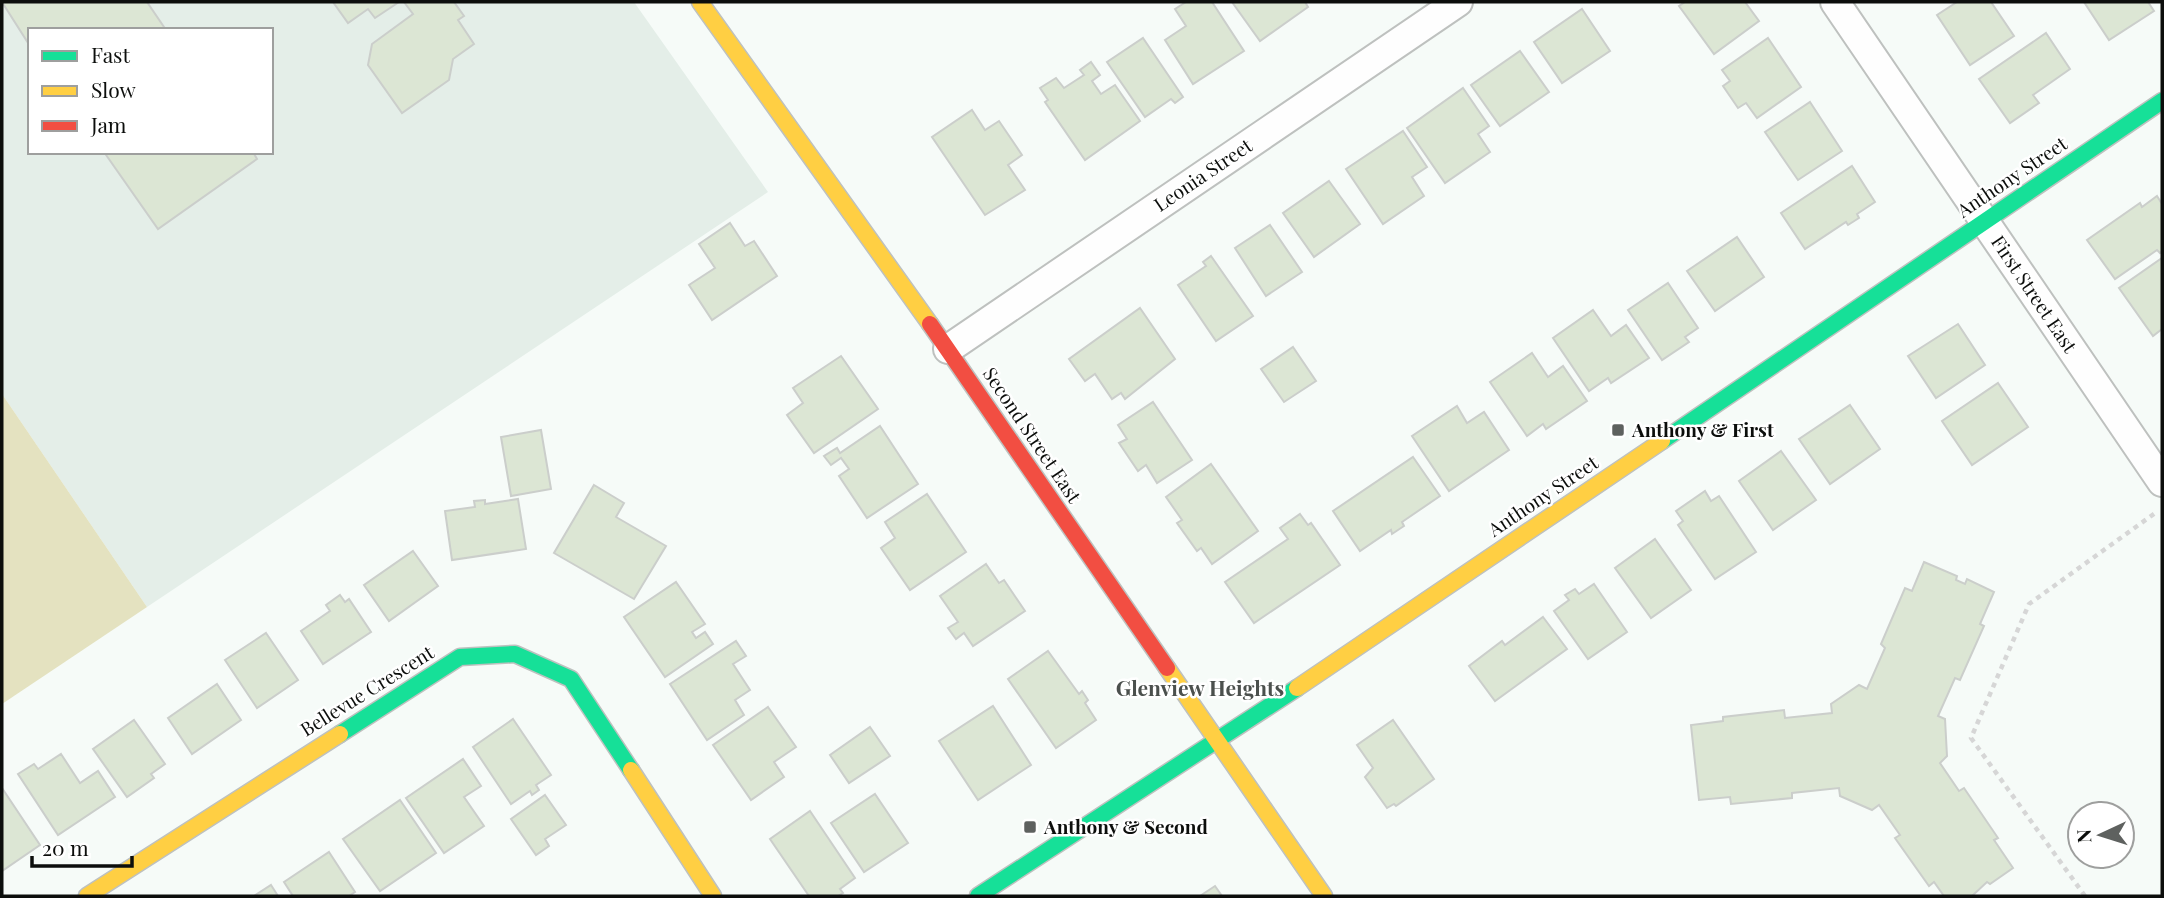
<svg xmlns="http://www.w3.org/2000/svg" width="2164" height="898" viewBox="0 0 2164 898" font-family="'Playfair Display',serif">
  <style>
    .built { fill: #e4eee8; fill-rule: evenodd }
    .green { fill: #e4e2c0 }
    .building { fill: #dce6d4; stroke: #cbcecb; stroke-width: 2 }
    .lines { fill: none; stroke-linecap: round; stroke-linejoin: round }
    .street-casing { stroke: #bec1bf; stroke-width: 32 }
    .fast-casing { stroke: #bec1bf; stroke-width: 19 }
    .slow-casing { stroke: #bec1bf; stroke-width: 19 }
    .jam-casing { stroke: #bec1bf; stroke-width: 19 }
    .path { stroke: #d6d6d6; stroke-width: 4.5; stroke-dasharray: 5 5; stroke-linecap: butt }
    .street { stroke: #fefefe; stroke-width: 28 }
    .fast { stroke: #16e098; stroke-width: 16 }
    .slow { stroke: #ffcf43; stroke-width: 16 }
    .jam { stroke: #f24e42; stroke-width: 16 }
    .poi-dot { fill: #5e615f; stroke: #fff; stroke-width: 2.5 }
    .labels { text-anchor: middle; stroke-width: 5; stroke-linejoin: round; paint-order: stroke }
    .street-label { font-size: 19px; fill: #0c0e0c; stroke: #fff }
    .poi-label { font-size: 19px; font-weight: bold; fill: #0c0e0c; stroke: #fff; text-anchor: start }
    .neighbourhood-label { font-size: 21px; font-weight: bold; fill: #4b504d; stroke: #fff }
  </style>
  <rect width="100%" height="100%" fill="#f6fbf8"/>
  <!-- built -->
  <path class="built" d="M2,2h632l134,190 -621,415 -145,-213zM30,30h241v122h-241z"/>
  <!-- green -->
  <path class="green" d="M2,394l145,213 -145,97z"/>
  <!-- building -->
  <g class="building">
    <path d="M2,2h145l19,28h-136v16z"/>
    <path d="M333,2h66l-24,16 -7,-9 -20,14z"/>
    <path d="M404,2h50l10,14 -6,4 16,24 -21,15 -4,21 -47,33 -34,-48 4,-21 41,-30z"/>
    <path d="M1186,2h26l32,49 -51,33 -28,-44 21,-14 -11,-17z"/>
    <path d="M1232,2h73l3,5 -48,34z"/>
    <path d="M1685,2h60l14,19 -45,33 -35,-48z"/>
    <path d="M1957,2h34l23,34 -44,29 -33,-50z"/>
    <path d="M2084,2h64l6,9 -45,29z"/>
    <path d="M1582,9l28,42 -48,32 -28,-41z"/>
    <path d="M2046,33l24,36 -37,26 6,8 -29,20 -31,-44z"/>
    <path d="M1143,38l40,59 -8,6 -4,-4 -26,18 -38,-55z"/>
    <path d="M1768,38l33,49 -44,31 -11,-15 -8,5 -15,-22 7,-5 -8,-11z"/>
    <path d="M1520,51l29,41 -49,34 -29,-41z"/>
    <path d="M1091,62l9,13 -8,6 9,13 14,-9 25,36 -55,39 -40,-58 3,-2 -8,-12 16,-10 8,10 20,-13 -4,-5z"/>
    <path d="M1463,88l26,38 -11,8 12,18 -45,31 -38,-55z"/>
    <path d="M1810,102l32,49 -44,29 -33,-48z"/>
    <path d="M972,110l13,20 14,-9 23,34 -14,10 17,25 -40,25 -53,-78z"/>
    <path d="M1403,131l24,36 -15,10 12,19 -41,28 -37,-55z"/>
    <path d="M104,152h149l4,7 -99,70z"/>
    <path d="M1852,166l23,36 -18,12 2,4 -11,7 -2,-3 -41,27 -24,-36z"/>
    <path d="M1329,181l31,43 -46,33 -31,-44z"/>
    <path d="M2157,196l5,8v47l-2,2 -3,-3 -42,29 -28,-39 53,-37 2,4z"/>
    <path d="M730,223l15,23 9,-5 23,35 -65,44 -23,-35 26,-17 -16,-24z"/>
    <path d="M1270,225l32,47 -36,24 -31,-48z"/>
    <path d="M1737,237l27,40 -49,34 -28,-40z"/>
    <path d="M1211,256l42,60 -37,25 -38,-56 28,-19 -3,-4z"/>
    <path d="M2162,258v71l-9,7 -34,-48z"/>
    <path d="M1668,283l30,45 -13,9 4,5 -27,18 -34,-50z"/>
    <path d="M1140,308l35,51 -50,40 -4,-6 -9,6 -17,-25 -10,7 -16,-22z"/>
    <path d="M1593,310l18,26 15,-11 23,33 -38,25 -3,-5 -19,13 -36,-53z"/>
    <path d="M1958,324l27,41 -49,33 -28,-42z"/>
    <path d="M1293,347l23,34 -32,21 -23,-33z"/>
    <path d="M1532,353l16,24 15,-11 24,35 -41,28 -3,-5 -16,12 -37,-54z"/>
    <path d="M841,356l37,53 -64,44 -27,-38 16,-12 -10,-15z"/>
    <path d="M1998,383l30,44 -56,38 -30,-44z"/>
    <path d="M1153,402l39,58 -35,23 -11,-18 -8,6 -19,-28 8,-4 -9,-14z"/>
    <path d="M1850,405l30,44 -50,35 -31,-45z"/>
    <path d="M1457,406l10,17 17,-11 25,38 -60,41 -37,-55z"/>
    <path d="M880,426l38,58 -51,34 -28,-42 10,-7 -8,-11 -10,7 -7,-9 13,-8 3,5z"/>
    <path d="M541,430l10,59 -40,7 -10,-59z"/>
    <path d="M1781,451l35,49 -43,30 -34,-49z"/>
    <path d="M1413,457l27,39 -38,26 2,4 -12,8 -1,-4 -31,21 -27,-40z"/>
    <path d="M1211,464l47,67 -46,33 -11,-16 -4,3 -20,-28 5,-3 -16,-23z"/>
    <path d="M594,485l30,18 -8,14 50,29 -32,53 -80,-46z"/>
    <path d="M1705,491l6,10 8,-5 37,56 -41,27 -37,-54 5,-4 -7,-10z"/>
    <path d="M927,494l39,58 -56,38 -29,-42 14,-10 -10,-16z"/>
    <path d="M518,499l8,50 -74,11 -7,-49 30,-4 -1,-6 11,-1v4z"/>
    <path d="M1300,514l8,11 3,-2 29,42 -86,58 -29,-41 63,-43 -8,-11z"/>
    <path d="M1655,539l36,51 -40,28 -36,-50z"/>
    <path d="M413,551l25,35 -49,35 -25,-36z"/>
    <path d="M1924,562l33,14 -1,4 9,4 2,-5 27,13 -14,32 4,2 -24,54 -5,-2 -17,38 7,3 2,37 -7,7 19,28 5,-3 34,50 -4,2 19,28 -23,16 -3,-2 -15,14h-28l-10,-14 -5,4 -34,-48 5,-3 -21,-30 -7,5 -32,-14 -1,-8 -47,5v5l-61,6 -1,-7 -31,3 -8,-75 32,-4v-4l61,-7 1,8 47,-5 -1,-9 28,-19 8,4 18,-41 -4,-4 24,-56 7,3z"/>
    <path d="M986,564l13,19 5,-3 21,31 -52,35 -9,-13 -8,6 -8,-11 10,-6 -18,-26z"/>
    <path d="M676,582l29,42 -13,8 4,6 9,-6 8,12 -48,33 -41,-60z"/>
    <path d="M1594,584l33,48 -39,27 -34,-48 15,-11 -4,-5 10,-6 4,5z"/>
    <path d="M340,595l5,7 4,-3 22,33 -48,32 -22,-33 29,-20 -4,-6z"/>
    <path d="M1543,617l24,32 -72,52 -26,-35 33,-25 3,4z"/>
    <path d="M266,633l32,47 -41,28 -32,-48z"/>
    <path d="M736,641l10,15 -13,8 17,26 -15,10 9,15 -37,25 -37,-56z"/>
    <path d="M1048,651l31,43 3,-3 6,9 -3,3 11,17 -40,28 -48,-69z"/>
    <path d="M217,684l24,36 -49,34 -24,-36z"/>
    <path d="M993,706l38,59 -53,35 -39,-59z"/>
    <path d="M768,707l28,40 -22,15 10,15 -33,23 -38,-55z"/>
    <path d="M513,719l38,56 -15,10 3,5 -7,5 -2,-4 -19,13 -38,-57z"/>
    <path d="M134,720l31,44 -14,10 3,4 -27,19 -34,-48z"/>
    <path d="M1393,720l41,59 -38,27 -2,-2 -7,4 -22,-31 8,-9 -16,-23z"/>
    <path d="M870,727l20,29 -41,27 -19,-28z"/>
    <path d="M61,754l19,29 18,-12 17,26 -57,38 -40,-61 16,-10 4,5z"/>
    <path d="M463,759l18,27 -17,11 20,29 -40,27 -38,-55z"/>
    <path d="M2,788l38,57 -38,26z"/>
    <path d="M875,794l33,49 -44,29 -33,-49z"/>
    <path d="M545,795l21,30 -21,14 4,7 -13,9 -25,-36z"/>
    <path d="M400,800l36,53 -56,38 -37,-52z"/>
    <path d="M810,811l45,67 -15,11 3,4 -5,3h-29l-39,-57z"/>
    <path d="M329,852l26,40 -6,4h-56l-9,-14z"/>
    <path d="M271,885l7,11h-24z"/>
    <path d="M1215,886l7,10h-22z"/>
  </g>
  <g class="lines">
    <defs>
      <g id="street">
        <path d="M1835,2l327,480"/>
        <path d="M948,349l510,-347"/>
      </g>
      <g id="fast">
        <path d="M1662,441l500,-340"/>
        <path d="M340,734l120,-77 55,-3 56,25 60,91"/>
        <path d="M978,896l319,-208"/>
      </g>
      <g id="slow">
        <path d="M700,2l230,322"/>
        <path d="M1167,668l157,228"/>
        <path d="M1297,688l365,-247"/>
        <path d="M631,770l82,126"/>
        <path d="M87,896l253,-162"/>
      </g>
      <path id="jam" d="M930,324l237,344"/>
    </defs>
    <!-- street casing -->
    <use href="#street" class="street-casing"/>
    <!-- fast casing -->
    <use href="#fast" class="fast-casing"/>
    <!-- slow casing -->
    <use href="#slow" class="slow-casing"/>
    <!-- jam casing -->
    <use href="#jam" class="jam-casing"/>
    <!-- path -->
    <path class="path" d="M2085,896l-114,-158 58,-134 129,-93"/>
    <!-- street -->
    <use href="#street" class="street"/>
    <!-- fast -->
    <use href="#fast" class="fast"/>
    <!-- slow -->
    <use href="#slow" class="slow"/>
    <!-- jam -->
    <use href="#jam" class="jam"/>
  </g>
  <!-- markers -->
  <g class="poi-dot">
    <rect x="1611" y="423" width="14" height="14" rx="3.5"/>
    <rect x="1023" y="820" width="14" height="14" rx="3.5"/>
  </g>
  <g class="labels">
    <!-- street labels -->
    <g class="street-label">
      <text transform="translate(1203 175) rotate(-34)" y="7">Leonia Street</text>
      <text transform="translate(2012 177) rotate(-34)" y="7">Anthony Street</text>
      <text transform="translate(2034 294) rotate(56)" y="7">First Street East</text>
      <text transform="translate(1032 435) rotate(56)" y="7">Second Street East</text>
      <text transform="translate(1543 496) rotate(-34)" y="7">Anthony Street</text>
      <text transform="translate(367 691) rotate(-32)" y="7">Bellevue Crescent</text>
    </g>
    <!-- poi labels -->
    <g class="poi-label">
      <text x="1632" y="437">Anthony &amp; First</text>
      <text x="1044" y="834">Anthony &amp; Second</text>
    </g>
    <!-- neighbourhood labels -->
    <g class="neighbourhood-label">
      <text x="1200" y="696">Glenview Heights</text>
    </g>
  </g>
  <!-- border -->
  <rect width="2164" height="898" fill="none" stroke="#0c0e0c" stroke-width="7"/>
  <!-- legend -->
  <rect x="28" y="28" width="245" height="126" fill="#ffffff" stroke="#9e9f9e" stroke-width="2"/>
  <rect x="42" y="51" width="35" height="10" fill="#16e098" stroke="#9e9f9e" stroke-width="2"/>
  <text x="91" y="63" font-size="21" fill="#0c0e0c">Fast</text>
  <rect x="42" y="86" width="35" height="10" fill="#ffcf43" stroke="#9e9f9e" stroke-width="2"/>
  <text x="91" y="98" font-size="21" fill="#0c0e0c">Slow</text>
  <rect x="42" y="121" width="35" height="10" fill="#f24e42" stroke="#9e9f9e" stroke-width="2"/>
  <text x="91" y="133" font-size="21" fill="#0c0e0c">Jam</text>
  <!-- north arrow -->
  <g transform="translate(2101 835) rotate(266)"><circle r="33" fill="#ffffff" stroke="#9e9f9e" stroke-width="2"/>
  <path d="M0-5L12 26L0 18L-12 26Z" fill="#5e615f"/>
  <text y="-10" font-size="19" font-weight="bold" text-anchor="middle" fill="#0c0e0c">N</text>
  </g>
  <!-- scale -->
  <path d="M32 856v10h100v-10" fill="none" stroke="#0c0e0c" stroke-width="3.5"/>
  <text x="42" y="856" font-size="21" fill="#0c0e0c" stroke="#ffffff" stroke-width="5" paint-order="stroke">20 m</text>
</svg>
